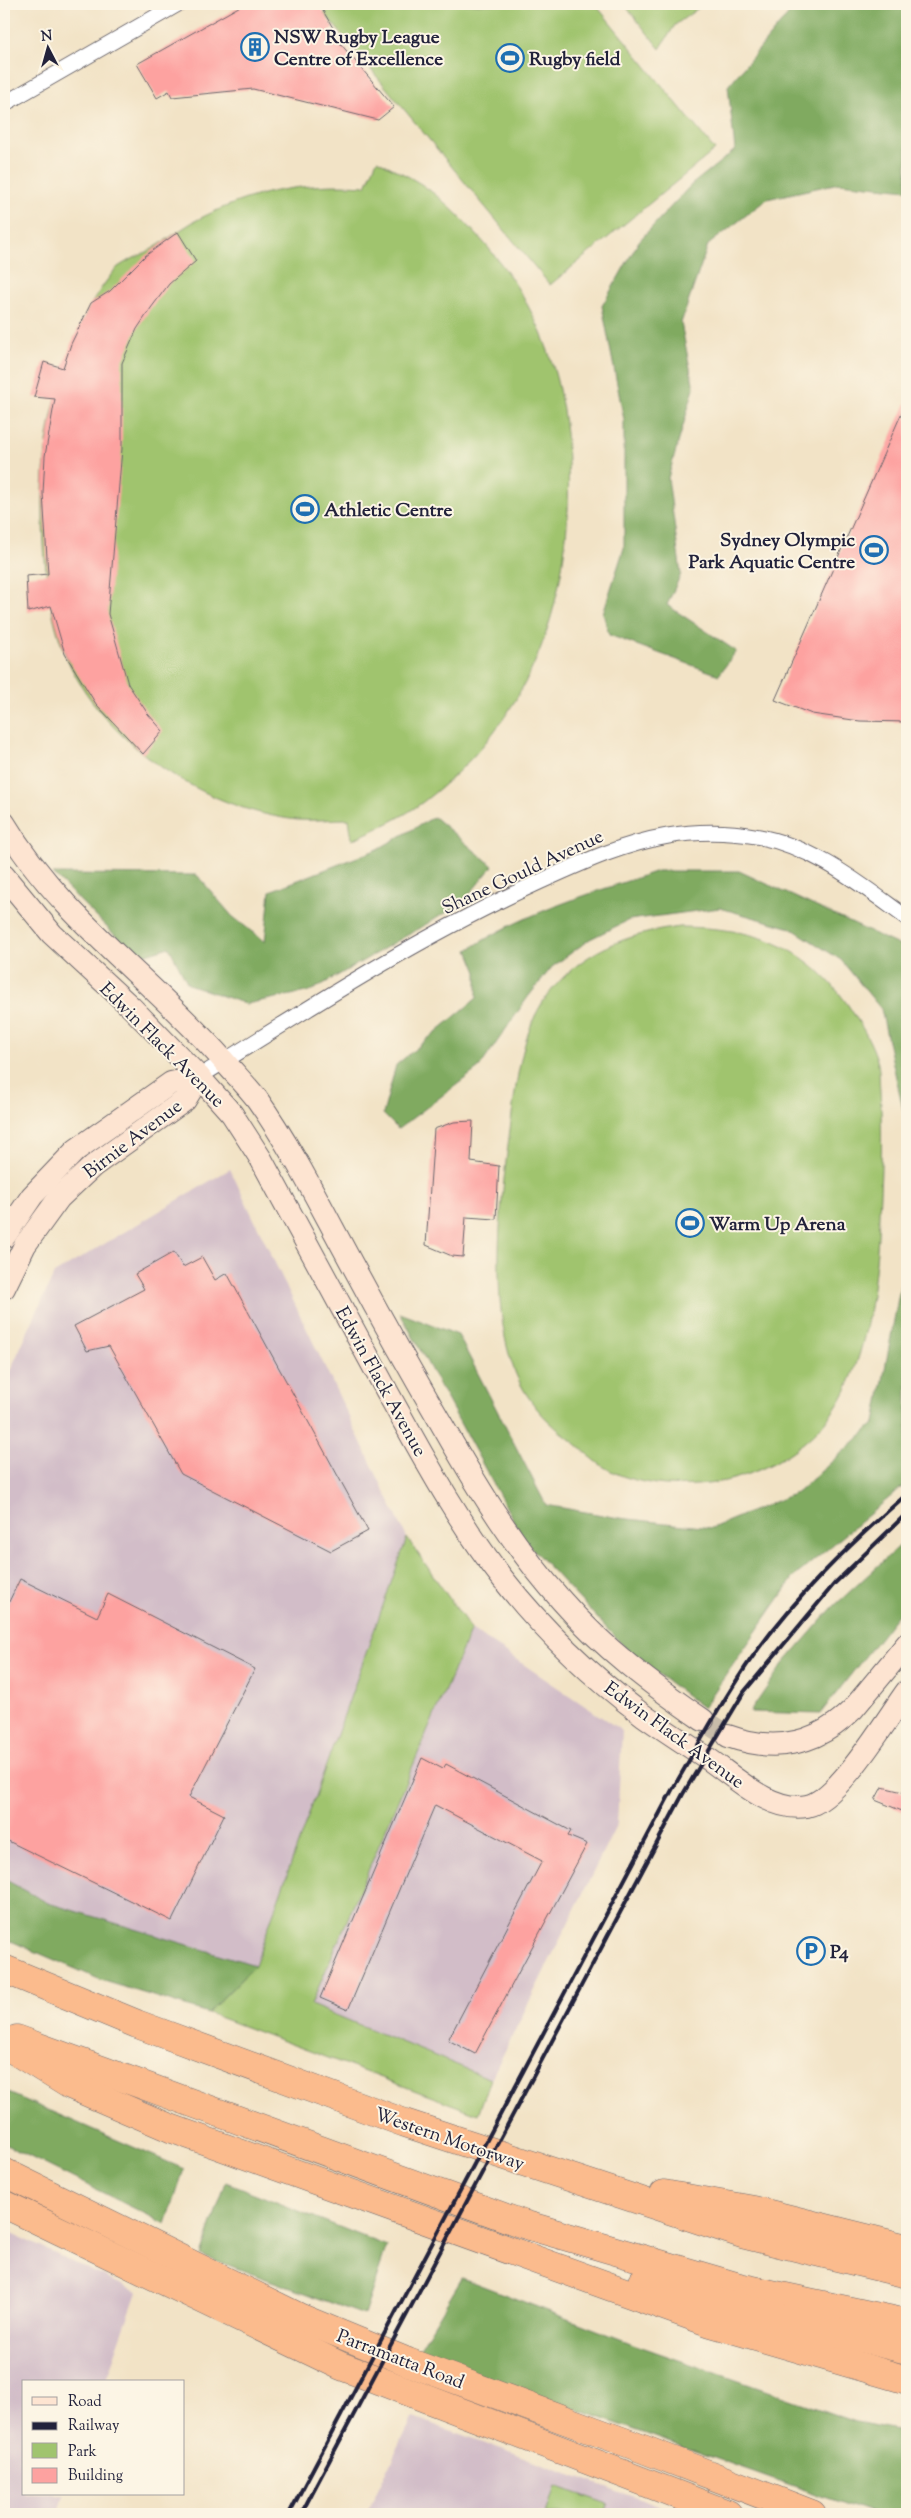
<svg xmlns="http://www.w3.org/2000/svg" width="911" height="2518" viewBox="0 0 911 2518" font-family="'Sorts Mill Goudy',serif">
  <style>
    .industrial { fill: #d2bdc8 }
    .green { fill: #a0c46e; stroke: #617354 }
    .forest { fill: #80aa61; stroke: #51664e }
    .building { fill: #fda2a0 }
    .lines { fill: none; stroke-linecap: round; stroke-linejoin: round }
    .secondary-tunnel { stroke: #c8bcaa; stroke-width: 22; stroke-dasharray: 22 11; stroke-linecap: butt }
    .street-casing { stroke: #6b666c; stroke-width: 17 }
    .secondary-casing { stroke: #6b666c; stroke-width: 24 }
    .highway-casing { stroke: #6b666c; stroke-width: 29 }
    .street { stroke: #fff; stroke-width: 15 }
    .secondary { stroke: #fde4d1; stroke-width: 22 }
    .highway { stroke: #fbbb8d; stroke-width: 28 }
    .rail { stroke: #22223b; stroke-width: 4 }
    .labels { text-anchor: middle; stroke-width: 4; stroke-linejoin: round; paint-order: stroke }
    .poi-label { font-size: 19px; font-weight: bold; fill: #22223b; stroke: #fcf5e5; text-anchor: start }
    .street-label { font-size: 19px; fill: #22223b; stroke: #fcf5e5 }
  </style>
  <rect width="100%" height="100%" fill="#fcf5e5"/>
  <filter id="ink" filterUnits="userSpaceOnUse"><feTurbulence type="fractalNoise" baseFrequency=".02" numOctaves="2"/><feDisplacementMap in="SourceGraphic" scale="10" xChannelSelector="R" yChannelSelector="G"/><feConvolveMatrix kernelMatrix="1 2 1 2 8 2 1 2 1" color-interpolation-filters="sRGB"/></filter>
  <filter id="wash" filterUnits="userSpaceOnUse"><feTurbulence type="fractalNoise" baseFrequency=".0096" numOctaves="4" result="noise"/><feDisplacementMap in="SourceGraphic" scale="20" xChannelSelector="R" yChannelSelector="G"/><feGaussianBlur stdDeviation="1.12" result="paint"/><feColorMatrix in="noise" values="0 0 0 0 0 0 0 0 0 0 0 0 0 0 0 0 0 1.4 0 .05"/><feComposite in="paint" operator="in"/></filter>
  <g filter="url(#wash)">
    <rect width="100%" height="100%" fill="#f2e3c6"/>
    <!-- industrial -->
    <g class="industrial">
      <path d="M230,1169l177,369 -152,427 -207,-62 -44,-24v-495l50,-110z"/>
      <path d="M471,1629l151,102 -5,93 -126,255 -180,-74z"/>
      <path d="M4,2230l133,62 -32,90h-81v112h41l-7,20h-54z"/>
      <path d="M413,2417l229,83 38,14h-314z"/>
    </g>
    <!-- green -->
    <g class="green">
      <path d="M335,4h260l120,146 -165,135 -226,-272z"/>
      <path d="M624,4h80l-29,21 -15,24z"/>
      <path d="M377,160c14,8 30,15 44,24 24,16 46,40 65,61 67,79 86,162 82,264 -6,121 -47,218 -145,293 -21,16 -47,27 -71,38l-3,-21c-17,0 -35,2 -51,1 -93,-10 -197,-78 -233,-166 -17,-42 -21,-92 -22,-136 -1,-43 3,-86 15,-128 11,-39 23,-74 47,-107 4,-5 8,-12 13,-16 11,-8 25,-12 36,-19 13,-8 25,-18 39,-26 59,-31 107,-40 173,-36z"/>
      <path d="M680,927c74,1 124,16 168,78 11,17 23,35 29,55 3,9 2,21 3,31 3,41 1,82 -1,124 -2,57 -11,146 -44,194 -30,44 -85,73 -138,76 -27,2 -59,-1 -84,-13 -13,-6 -26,-18 -37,-28 -19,-14 -36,-29 -49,-49 -42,-63 -27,-186 -18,-258 6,-43 11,-106 38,-141 34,-45 79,-62 133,-69z"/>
      <path d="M407,1538l64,91 -160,376 180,74 -13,35 -270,-101 47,-48z"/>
      <path d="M555,2486l53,18 -3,10h-59z"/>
    </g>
    <!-- forest -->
    <g class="forest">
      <path d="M797,4h110v186l-68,-7 -72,16 -59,46 -27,78 13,65 -26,90 13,96 -14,31 69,46 -17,24 -110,-40 -6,-22 21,-65v-128l-22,-114 37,-65 52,-56 44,-35 -7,-64z"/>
      <path d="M434,817l59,49 -32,38 -150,87 -65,13 -58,-20 -19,-37 -32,10 -84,-83 144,1 35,41 33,26 5,-51 108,-42z"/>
      <path d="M657,871h82l168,78v179l-26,-119 -40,-49 -50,-32 -71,-20 -91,12 -39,19 -38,28 -24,30 -49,71 -81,61 -15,-15 13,-49 81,-67v-26l-9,-22c56,-38 126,-57 189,-79z"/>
      <path d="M907,1130v353l-113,94 -91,131 -74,-56 -105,-112 -124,-227 58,22 88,170 73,13 93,10 86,-36 77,-69 26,-141z"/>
      <path d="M907,1539v64l-87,111 -70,-2 33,-48 50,-57z"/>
      <path d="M4,1879l44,24 207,62 -47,48 -107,-33 -97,-42z"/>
      <path d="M4,2091l180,78 -18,55 -162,-80z"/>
      <path d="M226,2182l161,64 -23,69 -163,-60z"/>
      <path d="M462,2278l174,67 220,77 51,10v82h-34l-456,-161z"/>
    </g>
    <g id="blocks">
      <!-- building -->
      <g class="building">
        <path d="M244,4h75l14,24 -4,2 65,77 -16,13 -125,-31 -81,8 -3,-6 -12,7 -20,-34z"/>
        <path d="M178,232l18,29 -27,23 -18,24 -14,21 -15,34v86l-14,165 20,70 20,30 15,17 -20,23 -47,-50 -31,-50 -14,-48 -23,6 -2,-36 22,-2 -5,-81 2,-37 10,-57 -21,-2 10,-35 19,6 8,-24 20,-41 19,-12 35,-35z"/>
        <path d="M907,401v321l-47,-1 -48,-7 -37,-14z"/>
        <path d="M473,1121l-2,41 28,4 -3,53 -30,-2 -3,40 -11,-1 -26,-11 8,-116 20,-7z"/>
        <path d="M174,1252l9,15 19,-10 13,23 12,-7 141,258 -37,20 -150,-77 -72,-128 -22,5 -13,-25 70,-37 -9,-15z"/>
        <path d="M20,1579l77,38 11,-23 147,75 -66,128 35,18 -52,106 -168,-82v-227z"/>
        <path d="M422,1758l21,11 3,-5 125,67 -3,5 19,8 -112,210 -27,-14 94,-179 -107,-56 -87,205 -28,-12z"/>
        <path d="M882,1787l25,6v20l-32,-13z"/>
      </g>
    </g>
  </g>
  <g filter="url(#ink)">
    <use href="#blocks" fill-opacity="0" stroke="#6b666c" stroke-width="1"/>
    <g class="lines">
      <!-- secondary-tunnel -->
      <path class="secondary-tunnel" d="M703,1720l25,16"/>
      <defs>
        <g id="street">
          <path d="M4,104l174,-100"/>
          <path d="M199,1077c110,-69 219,-140 338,-194 42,-19 84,-39 131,-47 27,-5 60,-5 87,0 59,10 105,48 152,82"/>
        </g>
        <g id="secondary">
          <path d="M4,823c56,94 148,156 219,237 11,13 23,25 34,39 36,51 65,110 95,165 30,56 61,111 93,166 36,63 69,117 117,171 41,47 90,84 141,119"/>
          <path d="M4,876l48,58 79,73 68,70 33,37 29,45c43,79 85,158 128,236 35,63 69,127 114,184 40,51 88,97 140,136 21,15 43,29 64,43 28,19 64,55 100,48 32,-6 80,-88 100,-115"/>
          <path d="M4,1237l28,-41 44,-46 95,-67 28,-6"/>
          <path d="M4,1288l21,-43 34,-47 34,-32 92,-66 14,-23"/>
          <path d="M728,1736c47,17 89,9 125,-27l54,-65"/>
        </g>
        <g id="highway">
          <path d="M4,1969l133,55 268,99 340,112 162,39"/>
          <path d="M17,2039l506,185 216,63 168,36"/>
          <path d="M4,2044l66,41 100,43 541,195 196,57"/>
          <path d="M4,2172l297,146 107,44 222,82 182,70"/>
          <path d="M664,2194l90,16 153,38"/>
          <path d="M4,2204l337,162 387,148"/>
          <path d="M642,2282l265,68"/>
        </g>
      </defs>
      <!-- street casing -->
      <use href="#street" class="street-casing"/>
      <!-- secondary casing -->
      <use href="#secondary" class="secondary-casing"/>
      <!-- highway casing -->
      <use href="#highway" class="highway-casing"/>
      <!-- street -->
      <use href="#street" class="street"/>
      <!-- secondary -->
      <use href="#secondary" class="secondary"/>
      <!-- highway -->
      <use href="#highway" class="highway"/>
      <!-- rail -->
      <g class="rail">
        <path d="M289,2514l383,-724c26,-44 50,-90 79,-131 44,-62 99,-115 156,-165"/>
        <path d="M301,2514l382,-720 61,-102 91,-109 72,-70"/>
      </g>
    </g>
  </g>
  <!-- icons -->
  <defs>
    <symbol id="building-ring" viewBox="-11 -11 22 22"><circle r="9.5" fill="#fcf5e5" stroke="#1f6fb2" stroke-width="1.5"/><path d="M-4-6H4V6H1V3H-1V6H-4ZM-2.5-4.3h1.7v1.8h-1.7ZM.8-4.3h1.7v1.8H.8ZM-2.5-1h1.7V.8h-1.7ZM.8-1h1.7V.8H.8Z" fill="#1f6fb2"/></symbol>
    <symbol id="stadium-ring" viewBox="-11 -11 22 22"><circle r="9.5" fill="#fcf5e5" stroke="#1f6fb2" stroke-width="1.5"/><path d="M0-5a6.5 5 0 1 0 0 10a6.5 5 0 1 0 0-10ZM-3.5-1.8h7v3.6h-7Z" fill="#1f6fb2"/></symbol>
    <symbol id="parking-ring" viewBox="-11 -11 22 22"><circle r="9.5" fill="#fcf5e5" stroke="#1f6fb2" stroke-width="1.5"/><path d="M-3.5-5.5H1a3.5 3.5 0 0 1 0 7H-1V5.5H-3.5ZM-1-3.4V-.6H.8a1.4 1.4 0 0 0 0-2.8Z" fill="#1f6fb2"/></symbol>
  </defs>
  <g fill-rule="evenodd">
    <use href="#building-ring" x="239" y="31" width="32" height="32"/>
    <use href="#stadium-ring" x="494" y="42" width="32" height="32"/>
    <use href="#stadium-ring" x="289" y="493" width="32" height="32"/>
    <use href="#stadium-ring" x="858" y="534" width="32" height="32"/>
    <use href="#stadium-ring" x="674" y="1207" width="32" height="32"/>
    <use href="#parking-ring" x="795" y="1935" width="32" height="32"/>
  </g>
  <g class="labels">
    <!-- poi labels -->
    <g class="poi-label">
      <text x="274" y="43">NSW Rugby League<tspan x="274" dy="22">Centre of Excellence</tspan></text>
      <text x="529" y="65">Rugby field</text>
      <text x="324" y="516">Athletic Centre</text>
      <text x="855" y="546" text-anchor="end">Sydney Olympic<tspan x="855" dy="22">Park Aquatic Centre</tspan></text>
      <text x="709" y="1230">Warm Up Arena</text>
      <text x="830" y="1958">P4</text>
    </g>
    <!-- street labels -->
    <g class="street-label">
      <text transform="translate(522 871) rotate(-25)" y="7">Shane Gould Avenue</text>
      <text transform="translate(163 1044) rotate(45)" y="7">Edwin Flack Avenue</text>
      <text transform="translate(132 1138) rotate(-37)" y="7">Birnie Avenue</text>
      <text transform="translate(382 1381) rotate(61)" y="7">Edwin Flack Avenue</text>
      <text transform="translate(675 1734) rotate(36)" y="7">Edwin Flack Avenue</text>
      <text transform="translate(450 2138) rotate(19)" y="7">Western Motorway</text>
      <text transform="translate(401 2358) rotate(21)" y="7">Parramatta Road</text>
    </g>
  </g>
  <!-- margin -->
  <rect width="911" height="2518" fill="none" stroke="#fcf5e5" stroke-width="20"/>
  <!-- legend -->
  <rect x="22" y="2380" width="162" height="115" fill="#fcf5e5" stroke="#a5a1a1"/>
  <rect x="32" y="2397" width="25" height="8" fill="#fde4d1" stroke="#a5a1a1"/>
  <text x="68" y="2406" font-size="15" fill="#22223b">Road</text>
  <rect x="32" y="2422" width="25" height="8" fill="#22223b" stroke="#a5a1a1"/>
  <text x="68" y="2430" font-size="15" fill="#22223b">Railway</text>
  <rect x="32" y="2443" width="25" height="15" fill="#a0c46e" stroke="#a5a1a1"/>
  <text x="68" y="2456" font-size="15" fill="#22223b">Park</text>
  <rect x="32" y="2468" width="25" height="15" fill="#fda2a0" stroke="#a5a1a1"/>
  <text x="68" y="2480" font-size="15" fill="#22223b">Building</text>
  <!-- north arrow -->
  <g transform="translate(48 48) rotate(354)" stroke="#fcf5e5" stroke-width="4" paint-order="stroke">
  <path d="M0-4L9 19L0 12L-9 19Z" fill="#22223b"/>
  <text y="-8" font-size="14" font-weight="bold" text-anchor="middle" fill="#22223b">N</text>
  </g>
</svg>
